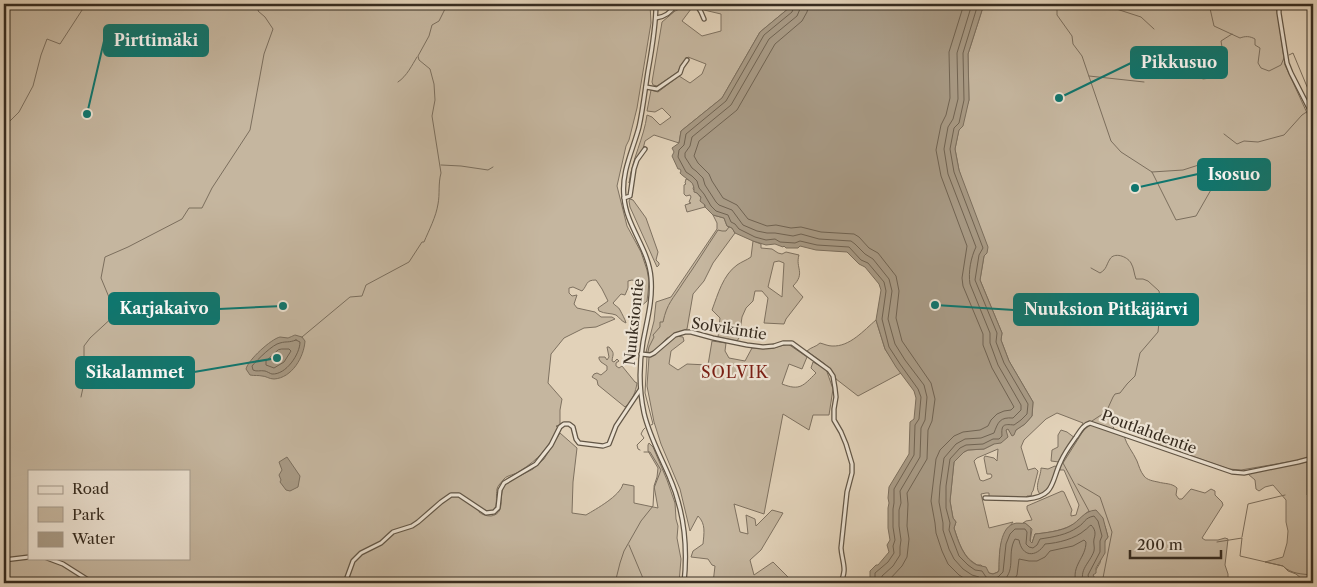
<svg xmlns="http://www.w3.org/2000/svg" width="1317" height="587" viewBox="0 0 1317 587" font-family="'Libre Caslon Text',serif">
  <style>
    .green { fill: #c5b69f; stroke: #7e7160; fill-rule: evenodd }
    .water { fill: #a89a85; stroke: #7b6e5d }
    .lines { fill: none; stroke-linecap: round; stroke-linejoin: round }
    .shore { stroke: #706352; stroke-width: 1 }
    .stream { stroke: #7b6e5d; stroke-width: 1 }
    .minor-casing { stroke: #625646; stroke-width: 5.5 }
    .minor { stroke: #ece2d2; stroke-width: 3 }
    .labels { text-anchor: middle; stroke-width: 4.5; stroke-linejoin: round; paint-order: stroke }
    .street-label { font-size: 15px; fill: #372c20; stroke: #ece2d2 }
    .neighbourhood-label { font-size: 16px; letter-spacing: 1px; fill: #7a1f14; stroke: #ece2d2 }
    .leader { fill: none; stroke: #0f766e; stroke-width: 2 }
    .callout-dot { fill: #0f766e; stroke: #ece2d2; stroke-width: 2 }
    .callout { fill: #0f766e; stroke: #0f766e; stroke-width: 2 }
    .callout-label { font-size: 16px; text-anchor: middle; font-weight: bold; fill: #fff }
  </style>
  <rect width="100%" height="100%" fill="#e2d2b9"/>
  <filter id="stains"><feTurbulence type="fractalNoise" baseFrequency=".004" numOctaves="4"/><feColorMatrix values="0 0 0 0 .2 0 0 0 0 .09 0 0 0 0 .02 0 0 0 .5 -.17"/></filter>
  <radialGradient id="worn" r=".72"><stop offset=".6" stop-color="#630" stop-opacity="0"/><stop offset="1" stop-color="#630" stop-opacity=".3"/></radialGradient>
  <!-- green -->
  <g class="green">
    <path d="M4,4h646l1,19 -14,85 -8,32 -3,6 -9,40 10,40 14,26 6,18 2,11 -1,12 -1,8 -8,7 1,4 -2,2 -3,-8 6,-24 -9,-2 -4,1v7l-3,7 -4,-1 -8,9c2,3 6,4 7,7 2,4 5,9 6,13 -5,-2 -6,-5 -10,-8 -5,-2 -11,-1 -17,-4l-1,-3 10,-7 -6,-12 -6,-9c-11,0 -8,5 -14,11l-9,-4 -4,1v5l3,3 5,-1 -3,9 3,4 18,4 6,5h11l3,2 -19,8 -12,1 -20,10 -13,16 -3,29 14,16 -2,11v15l-4,1 2,2c-10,20 -19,31 -38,43 -5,4 -13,4 -16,8 -3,4 -6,6 -7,10 -2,12 4,29 -17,19l-1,4c4,3 7,4 12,4 13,-2 9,-15 11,-24 0,-2 1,-5 2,-8l29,-15 11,-10 16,-26 17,15 -4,34 -1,31 14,2c10,-6 34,-19 37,-31l11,2v17l24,5 -4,-22 3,-9 1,-9 -10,-17v-6l1,-2 4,4 14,33 8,23 1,16 2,7 -1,12 4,21 -2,24h-675zM29,471h160v87h-160z"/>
    <path d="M699,4h92l-2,4 -29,24 -38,66 -41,33 -2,12 -25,-8 -9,6 -2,8 -7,11 -7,23c3,-24 15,-45 18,-68l5,2 8,8 11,-8 -9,-9 -7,4 -8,-1 4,-21 7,2 21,-16 11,7 12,-9 4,-10 -18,-7 -8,10 -2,5 -21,14 -4,-1 -1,-3 10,-60 13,-11 9,-4 7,2 -9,12 20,15 19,-5v-17l-17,-4z"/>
    <path d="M984,4h292l9,61 28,61v330l-19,5 -53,9 -12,-1 -83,-29 -8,-9 -18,-13 -5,1 -4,6 2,1 2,6 9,4c3,10 9,16 13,25 2,5 3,10 7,15 3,4 9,5 14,6 7,2 14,1 19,6l-1,7 3,4h3l9,-10 14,4 6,-4 4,2v4l7,7 1,3 -21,33 3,2h13l7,-2 3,1 -3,26 3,9v9h-130l-1,-3 -4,-3v-2l7,-12 5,-22 3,-4 -3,-11 -16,-15c-5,3 -8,8 -12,11 -11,8 -29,11 -42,12l-3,9 -2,-1 2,-13 -7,-6h-2l3,-2 6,-1 -5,-11v-3l35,-15 2,1 8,18 -1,3v3l5,-1 3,-10 -15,-35h-4l-1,-8 -8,-1 1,-11 6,-3v-12l3,-5 6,2 8,6 8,-15 -26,-10 -11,6 -22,21 -3,7 7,23 7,-2 3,3 -5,20 -1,1 -1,4h-4l-2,2 -36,-1v-4h-3l-5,1 8,34 24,-6c-14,20 -13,23 -14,48l-1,2 -5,2 -4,-1 -8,-8h-4c-4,-3 -9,-6 -12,-11 -5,-7 -8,-17 -11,-26l2,-6 -3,-4 -3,-17 4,-39 10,-10 4,-2 16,-1 10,-5 14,-16 4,7 4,-5 9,-6 7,-8 1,-14 -24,-41 -8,-21 1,-7 -22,-53 4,-24 -25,-86 -4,-21 4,-20 10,-29 -1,-46zM998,449l-1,12 -3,-3 -9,-2 -1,2 3,16h4l1,2 -1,2 -8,3 -3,-1 -6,-19 3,-3z"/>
    <path d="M686,179l3,1 5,5 -1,4c5,5 11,11 12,18l-18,5 -2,-7 6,-2 -2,-1 2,-5 -1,-2 -4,1 -2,-2v-9l2,-1 -1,-1z"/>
    <path d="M630,199l3,1 13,18 12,34 -2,8 3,3v2l-2,2 -27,-60 -1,-6z"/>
    <path d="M713,215l11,3 3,8 5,2 3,5 -22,30 -9,18 -11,13 -6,35 -20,9 -14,14 -2,1 -5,-1 8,-31 2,-19 15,-5 46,-68v-6z"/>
    <path d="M753,241l8,3v4l11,1 6,4 4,1 4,-2 13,3c-4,13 7,18 -6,31l10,11 -17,22 -2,5 -20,-1 4,-25 -6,-7h-7l-2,10 -7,7 -4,9 -3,21 -2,3 -19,-4 2,-19 -8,-8c6,-16 11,-35 25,-45 4,-3 10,-5 14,-8zM779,261l5,2 -2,34 -14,-10 6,-25z"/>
    <path d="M876,320l9,29 16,24 -43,23 -22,-17c-3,-12 -19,-20 -29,-28 4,-4 9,-4 13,-8 4,1 8,3 12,3 18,1 32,-16 44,-26z"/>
    <path d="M676,336l7,1 1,4 -13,10 -2,13 9,6 9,-6 21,1 4,-24 14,2 -1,8 4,7 16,3 7,-13h21l15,-4 19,13 -5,12 -13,-5 -7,20c18,7 21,2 34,-11l-5,-5 2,-6 13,7 7,20 -4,26h-16l-4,15 -26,-16 -19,100 -30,-10 6,28 8,2 -2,-19 9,4 1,7 16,-16 11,3 -22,37 -11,10 4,15 19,-13 21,21h-81l2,-17 -3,-1 -4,-6 -17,-2 2,-6 10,-7c1,-11 3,-20 -5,-28l-8,15 -10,-42 -19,-45 -7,-22 -7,-36 2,-29 7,-4z"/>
    <path d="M607,347h2c6,7 4,6 3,14l2,1 3,-3 2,2 -3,2v3l3,2 3,-2 13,16 2,1c-1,8 -5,19 -12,24l-27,-22 -1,-5 -5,-3 2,-3 3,-1 4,2 6,-5v-4l-6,-4 -2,-3v-2h6l2,3 2,-3z"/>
    <path d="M1307,462v33l6,1v87h-6l-11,-9 -8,-3 -5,-5 -18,-4 18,-5 4,-14 1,-12 -2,-9v-22l-13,-15 -8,2 -6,4 -3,-2 -1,-9 -7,-6 19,-5z"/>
    <path d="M1055,466l2,1 -8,22 -8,6c-8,-7 0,-18 0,-27l7,1z"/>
  </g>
  <!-- water -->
  <g class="water">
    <path d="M791,4h193l-16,50 1,46 -6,26 -4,4 -4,19 4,21 29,77 -1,6 -3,3 -4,24 22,53 -1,7 8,21 24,41 -1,14 -7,8 -9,6 -2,5 -2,1 -4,-7 -2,1 2,7 -7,6 -7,1 -10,5 -16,1 -4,2 -10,10 -4,39 3,17 3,4 -2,6c4,13 10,32 23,37 3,1 6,1 9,2l3,6 4,1 5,-2 1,-2c0,-13 0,-41 14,-46 4,-2 8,0 12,-1l6,5 -1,13 2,2 3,-9c9,-1 27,-3 35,-8 10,-5 13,-15 26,-16l7,8 5,19 -3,4v12l-9,15v5l-3,2 5,8h-228v-12l6,-6h2l11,-13 -2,-7 3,-5 -2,-12v-20l1,-5 -1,-5 1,-11 20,-33 1,-32 4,-3 2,-21 -2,-7 -18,-24 -11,-18 -9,-29 5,-30 -2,-6 -14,-17 -6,-3 -12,-12 -31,-2 -16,-4 -2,2h-12l-2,-2 -1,1 -8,-3 -9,1 -13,-4 -18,-8 -3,-5 -5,-2 -3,-8 -11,-3 -8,-8v-2l-5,-4 1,-4 -4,-4 -3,-1c0,-3 0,-5 -1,-7 0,-3 -11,-9 -13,-12l1,-2 -1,-2h-2l-6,-13 2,-4 -2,-4 7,-5 2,-12 41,-33 38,-66 29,-24z"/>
    <path d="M295,335l7,2 3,4c-1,16 -13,37 -31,38 -5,0 -8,-3 -12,-3 -4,-1 -7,0 -12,-1l-4,-6c2,-9 25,-30 34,-32 3,0 5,1 8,1 0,0 7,-3 7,-3z"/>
    <path d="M287,457l13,19 -2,11 -8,4 -4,-1 -6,-8 1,-2 -2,-5 3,-5 -3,-8z"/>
  </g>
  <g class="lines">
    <!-- shore -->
    <g class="shore">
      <path d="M795,4l-3,8 -28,23 -38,66 -40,33 -2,11 -5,5 -1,7 8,15 6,4 5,5 2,7 5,6 7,12 5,5 12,4 3,7 4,2 4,5 16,8 11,3 9,-1 5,3 15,1 5,-2 17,4 32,2 12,13 7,3 16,19 2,9 -4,28 7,28 11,17 18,25 3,8 -2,22 -4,6 -1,30 -20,34v14l-1,6v18l2,13 -2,6 1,7 -6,9 -13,11v10"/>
      <path d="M801,4l-1,5 -3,7 -28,23 -38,66 -39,32 -2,9 -5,7v4l7,11 4,3 7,7 2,7 11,17 3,3 13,5 11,15 14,6 10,2h8l18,3 8,-2 18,5 32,2 4,3 10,10 8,5 16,20 3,12 -4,28 7,25 10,16 19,25 3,12 -2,23 -4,8 -1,29 -20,34 1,12 -2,7v16l2,14 -1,7v8l-7,11 -11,10 -1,7"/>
      <path d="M809,4l-2,8 -5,9 -27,23 -38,66 -38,31 -5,15 4,7 11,11 3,7 11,17 14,7 11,14 19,7 9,-1 15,3 10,-1 20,5 33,2 5,3 10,11 9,5 18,23 3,15 -3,27 6,23 29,42 4,16 -3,22 -4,9 -1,29 -20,34 1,11 -1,22 2,13 -2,18 -5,9 -13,14 -1,3"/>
      <path d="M964,4l-15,48 1,46 -4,17 -5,10 -5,25 5,26 26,70 -5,32 1,8 20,48v11l9,23 22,39 -3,3 -7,1 -7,3 -6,6 -3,6 -8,4 -17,2 -9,4 -14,14 -4,9 -5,42 4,22 1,10 6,18 6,13 11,11 13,8"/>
      <path d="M972,4l-15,49 1,46 -5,20 -5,8 -4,22 4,25 28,73c-5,10 -8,25 -6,37l20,49v10l8,22 23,40v5l-8,8c-13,-1 -15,4 -19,15l-13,5 -16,1 -9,5 -12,14 -4,28 -1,16 4,21v7l6,19 5,10 9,10 9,6 7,2 6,6"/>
      <path d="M978,4l-15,49 1,47 -5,23 -5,5 -4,21 4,23 29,76 -4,7 -4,25 22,53 -1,9 8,21 24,41 -1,10 -6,6 -7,5c-10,-1 -13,-1 -12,11l-3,3h-6l-10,5 -17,1 -6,3 -10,11 -4,27v22l4,15 -1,7 10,26 9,9 7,5 7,1 4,6 5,2 7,-2 5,-5 3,-28 4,-10 5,-5h10l2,3 -1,12 3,3 4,1 4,-3 3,-6c13,-2 27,-4 38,-12 7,-4 6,-9 16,-11l4,5 4,15 -2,5v11l-12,23 1,4 4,4"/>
      <path d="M296,340l4,2c0,12 -14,33 -28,32 -1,0 -6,-3 -7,-3 -5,-1 -8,1 -12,-1l-1,-4c5,-6 21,-22 28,-23 7,-2 8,0 16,-3z"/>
      <path d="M282,349h7l2,2 -7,11 -10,6 -8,-3v-4l12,-11z"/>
      <path d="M1000,583c18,-11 6,-28 15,-44l4,1c3,17 17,18 26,4 13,-1 30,-5 40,-14 2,-1 4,-4 6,-5 4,4 5,8 3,14 -1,4 1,8 0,12 -4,12 -16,19 -10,32"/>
      <path d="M1012,583l5,-8 2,-16 10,2h8l8,-4 5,-6 23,-5 11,-6 2,2c0,16 -15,23 -10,41"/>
    </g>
    <!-- stream -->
    <g class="stream">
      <path d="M1101,4l40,13 13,12"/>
      <path d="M1209,4l5,22 26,12c5,-2 10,-2 15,1v6l5,3 -2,15 3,5 8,3 12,-6 3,-7"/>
      <path d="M1057,6v9l15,21 1,8 9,12 29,85 10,11 31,20 24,48 20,-4 24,-42 -12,-12 -25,8 -31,2"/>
      <path d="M1289,55l4,-2 20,48"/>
      <path d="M1089,76l55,6"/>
      <path d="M1203,79l15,-2 3,-5v-8l2,-11 -2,-12 11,-7"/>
      <path d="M398,82c9,-6 14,-17 19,-25"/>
      <path d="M1312,109l1,-1"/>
      <path d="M4,127l15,-15 14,-26 8,-31 6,-16 13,5 26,-40"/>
      <path d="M1224,134l13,10 7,-3 14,1 26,-7 18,-20 6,-4"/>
      <path d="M441,165l20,1 27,4 5,-3"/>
      <path d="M1091,268l9,5c7,-4 6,-8 10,-14 4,-7 17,-3 21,4 3,5 3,11 5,16h7l5,2 11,10 2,11 -3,30 -18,21 -5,23 -8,8 -7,9 -5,1 -2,3 -5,11 -4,5 -12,8"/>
      <path d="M1160,324l24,-2"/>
      <path d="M302,337l48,-40 12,-1 4,-11 43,-23 13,-20h2c5,-12 12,-25 14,-38 2,-10 0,-20 3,-31l-9,-57 3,-16 -1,-16 -4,-15 -11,-9 -1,-4 11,-20 3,-11 7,-4 7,-14 4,-3"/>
      <path d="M648,352l1,-5 5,-10 -1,-2 7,-8v-5h3c4,-19 10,-23 20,-39 12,-17 23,-35 35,-53l4,1h4l3,-4"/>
      <path d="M647,357l-2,36 8,31 -2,1"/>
      <path d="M81,397l3,-14v-37l6,-8 26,-24 -15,-36 4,-21 23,-10 54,-28 7,-11h13l10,-20 38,-58 14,-76 9,-25 -8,-12 -7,-6 2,-7"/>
      <path d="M1085,428l-22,35 26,48"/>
      <path d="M640,450l-2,-1 -1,-4 7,-7 -3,-4 2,-4 2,-2"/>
      <path d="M1078,484l22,13 12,35 -10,51"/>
      <path d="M1242,537l6,-33 37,-9"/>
      <path d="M1217,542l25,-4 -2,18 43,10c8,8 19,8 30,9"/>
      <path d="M629,545l16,38"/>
      <path d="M615,583l5,-20 4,-12 17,-30 12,-15 1,-18 7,-18 -11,-18h-6"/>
    </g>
    <defs>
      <g id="minor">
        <path d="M656,4c0,23 -4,45 -8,67 -3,19 -5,38 -9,56 -6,23 -18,45 -15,70 2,29 25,52 27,81 2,22 -4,42 -8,64 -4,23 -4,47 1,71 5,22 16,42 25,63 15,34 19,70 15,107"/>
        <path d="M678,4l20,3 3,5 3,7"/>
        <path d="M1279,4v9l8,50 4,10 22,43"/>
        <path d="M656,18c9,-1 16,-7 20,-14"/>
        <path d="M646,87l11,2 23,-16 2,-6 5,-7"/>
        <path d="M624,198l6,-2 4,-27 3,-9 8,-11"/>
        <path d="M641,354l9,1 4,-2 21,-18 10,-3h6l22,6 34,7 16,2 11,-1 9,-3h9l37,27 4,6 2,12 1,9 -2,12v11l7,12 5,12 6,20v9l-5,19 -6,56c1,14 7,22 -1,35"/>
        <path d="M985,498l42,1c29,-3 24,-18 34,-38 4,-9 10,-17 15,-24 4,-6 7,-12 14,-14l142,49 12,1 54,-11 15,-4"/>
        <path d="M47,558l16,6 30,19"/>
        <path d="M4,560l25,-3"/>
        <path d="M345,583l8,-22 8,-8 20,-10 12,-11 19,-6 6,-4 23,-20 10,-7h8l27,18 8,-1 4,-4 2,-18 4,-7 32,-19 15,-19 9,-18 4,-3h5l4,3 3,12 3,4 24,3 6,-2 7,-18 24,-36"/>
      </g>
    </defs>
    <!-- minor casing -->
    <use href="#minor" class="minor-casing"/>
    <!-- minor -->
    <use href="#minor" class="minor"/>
  </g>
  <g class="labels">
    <!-- street labels -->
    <g class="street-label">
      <text transform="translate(634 322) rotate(-84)" y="5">Nuuksiontie</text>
      <text transform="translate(729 329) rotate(9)" y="5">Solvikintie</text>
      <text transform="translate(1149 432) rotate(20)" y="5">Poutlahdentie</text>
    </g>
    <!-- neighbourhood labels -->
    <g class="neighbourhood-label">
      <text x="735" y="378">SOLVIK</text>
    </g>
  </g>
  <!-- callouts -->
  <path class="leader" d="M87 114L104 41M1059 98L1131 63M1135 188L1198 174M283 306L219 309M935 305L1014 310M277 358L194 372"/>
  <g class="callout-dot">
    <circle cx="87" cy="114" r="5"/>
    <circle cx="1059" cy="98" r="5"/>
    <circle cx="1135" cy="188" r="5"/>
    <circle cx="283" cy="306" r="5"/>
    <circle cx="935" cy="305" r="5"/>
    <circle cx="277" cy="358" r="5"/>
  </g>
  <g class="callout">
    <rect x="104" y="25" width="104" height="31" rx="5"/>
    <rect x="1131" y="47" width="96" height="31" rx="5"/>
    <rect x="1198" y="159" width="72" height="31" rx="5"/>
    <rect x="109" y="293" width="110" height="31" rx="5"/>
    <rect x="1014" y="294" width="184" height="31" rx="5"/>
    <rect x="76" y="357" width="118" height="31" rx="5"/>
  </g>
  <g class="callout-label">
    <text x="156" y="46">Pirttimäki</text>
    <text x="1179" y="68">Pikkusuo</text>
    <text x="1234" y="180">Isosuo</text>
    <text x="164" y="314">Karjakaivo</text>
    <text x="1106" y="315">Nuuksion Pitkäjärvi</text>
    <text x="135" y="378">Sikalammet</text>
  </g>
  <!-- margin -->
  <rect width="1317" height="587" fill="none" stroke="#e2d2b9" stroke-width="20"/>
  <rect x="5" y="5" width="1307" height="577" fill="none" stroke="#372c20" stroke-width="2.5"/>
  <rect x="10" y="10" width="1297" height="567" fill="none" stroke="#372c20"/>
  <!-- legend -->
  <rect x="28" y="470" width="162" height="90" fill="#ece2d2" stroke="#a4998b"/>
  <rect x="38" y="486" width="25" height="8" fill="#ece2d2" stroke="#a4998b"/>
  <text x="72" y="494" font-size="15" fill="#372c20">Road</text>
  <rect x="38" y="507" width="25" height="15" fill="#c5b69f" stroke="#a4998b"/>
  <text x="72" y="520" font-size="15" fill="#372c20">Park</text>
  <rect x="38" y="532" width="25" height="15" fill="#a89a85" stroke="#a4998b"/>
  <text x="72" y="544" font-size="15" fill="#372c20">Water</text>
  <!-- scale -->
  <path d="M1130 550v8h91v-8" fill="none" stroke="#372c20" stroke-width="2.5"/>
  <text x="1137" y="550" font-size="15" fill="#372c20" stroke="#ece2d2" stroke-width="4" paint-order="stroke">200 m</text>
  <rect width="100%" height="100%" filter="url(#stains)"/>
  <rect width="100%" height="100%" fill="url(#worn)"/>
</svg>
